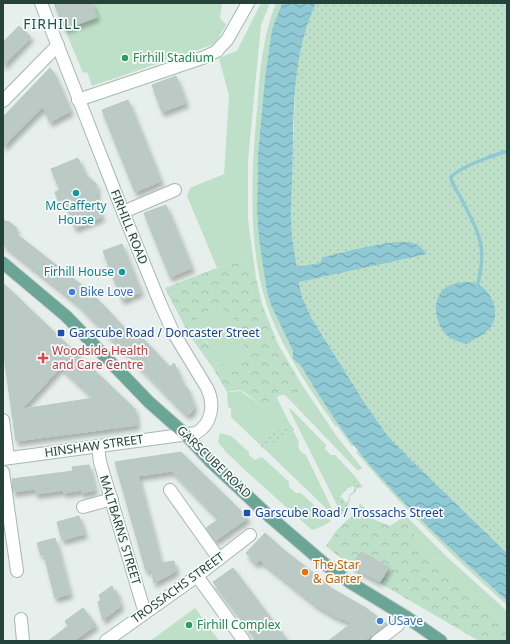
<svg xmlns="http://www.w3.org/2000/svg" width="510" height="644" viewBox="0 0 510 644" font-family="'Noto Sans',sans-serif">
  <style>
    .grass { fill: #bfe0c8 }
    .forest { fill: url(#forest-crowns) }
    .park { fill: url(#park-dots) }
    .water { fill: url(#water-waves) }
    .lines { fill: none; stroke-linecap: round; stroke-linejoin: round }
    .stream { stroke: #8ec9d4; stroke-width: 3.5 }
    .building { fill: #bbcac4; stroke: #b8c9c2; fill-rule: evenodd; filter: url(#shadow) }
    .minor-casing { stroke: #a8b8b2; stroke-width: 14 }
    .major-casing { stroke: #c2cac8; stroke-width: 14 }
    .minor { stroke: #fff; stroke-width: 12 }
    .major { stroke: #6aa596; stroke-width: 12 }
    .leisure-dot { fill: #2e9e5b; stroke: #f7fbf9; stroke-width: 1.5 }
    .culture-dot { fill: #0f9aa8; stroke: #f7fbf9; stroke-width: 1.5 }
    .shop-dot { fill: #3f7fe0; stroke: #f7fbf9; stroke-width: 1.5 }
    .transit-dot { fill: #1a4fb4; stroke: #f7fbf9; stroke-width: 1.5 }
    .health-dot { fill: #e0444e; stroke: #f7fbf9; stroke-width: 1.5 }
    .food-dot { fill: #e8710a; stroke: #f7fbf9; stroke-width: 1.5 }
    .labels { text-anchor: middle; stroke-width: 3.5; stroke-linejoin: round; paint-order: stroke }
    .leisure-label { font-size: 12px; fill: #27864d; stroke: #f7fbf9; text-anchor: start }
    .culture-label { font-size: 12px; fill: #0d838f; stroke: #f7fbf9 }
    .street-label { font-size: 12px; fill: #24423a; stroke: #f7fbf9 }
    .shop-label { font-size: 12px; fill: #366cbe; stroke: #f7fbf9; text-anchor: start }
    .transit-label { font-size: 12px; fill: #164399; stroke: #f7fbf9; text-anchor: start }
    .health-label { font-size: 12px; fill: #be3a42; stroke: #f7fbf9; text-anchor: start }
    .food-label { font-size: 12px; fill: #c56008; stroke: #f7fbf9; text-anchor: start }
    .quarter-label { font-size: 14px; letter-spacing: 1px; fill: #1f5548; stroke: #f7fbf9 }
  </style>
  <defs>
    <pattern id="forest-crowns" width="20" height="18" patternUnits="userSpaceOnUse"><rect width="20" height="18" fill="#bfe0c8"/><path d="M2 6a3 3 0 1 1 6 0M12 15a3 3 0 1 1 6 0" fill="none" stroke="#a4c1ad"/></pattern>
    <pattern id="park-dots" width="8" height="8" patternUnits="userSpaceOnUse"><rect width="8" height="8" fill="#bfe0c8"/><path d="M2 2h.1M6 6h.1" fill="none" stroke="#a4c1ad" stroke-width="1.8" stroke-linecap="round"/></pattern>
    <pattern id="water-waves" width="16" height="10" patternUnits="userSpaceOnUse"><rect width="16" height="10" fill="#8ec9d4"/><path d="M0 5q4-4 8 0t8 0" fill="none" stroke="#74a5ad"/></pattern>
    <filter id="shadow"><feDropShadow dx="2.5" dy="4.5" stdDeviation="2" flood-color="#0004"/></filter>
  </defs>
  <rect width="100%" height="100%" fill="#e6efeb"/>
  <!-- grass -->
  <g class="grass">
    <path d="M54,3h168l-2,15 6,7 -11,19 -123,42 -5,-14 -4,1z"/>
    <path d="M261,3h9l-9,22 -13,136v58l8,59 -12,-17 -27,7 -30,-72 3,-8 34,-14 5,-78 -10,-38 18,-7z"/>
    <path d="M276,3h6l-10,26 -7,48 -7,77 -1,57 2,29 8,52 4,13 22,46v8l8,7 43,66 10,13 -2,2 -15,-21 -1,1c-25,-36 -50,-72 -66,-113 -23,-60 -19,-141 -13,-204 3,-38 5,-71 19,-107z"/>
    <path d="M216,309l10,1 8,10v12l13,15c-2,11 -4,18 -12,25l-7,-3 -6,-6h-5l-4,5 -8,-11 4,2v-15c-12,-10 -14,-15 -11,-30z"/>
    <path d="M302,385l36,53 24,30 -4,3 -73,-76 -7,1 -1,2 22,44 -1,5 3,5 5,3 27,56 -2,2 -100,-96v-8l-3,-2 -1,-15 13,-1 15,10 9,7 9,-8 9,-12 15,7z"/>
    <path d="M290,408l36,37 -1,4 6,6h4l19,20v11l-6,2 -8,9 -3,1 -2,3 -46,-92z"/>
    <path d="M220,433l11,3 18,16v3l6,5 7,-3 27,25v5l7,6h5l30,28 -8,5 -11,4 -65,-58 -21,-20 -8,-10z"/>
    <path d="M358,451l31,35 24,26 94,89v4c-54,-48 -105,-98 -151,-153z"/>
    <path d="M400,510l47,47 60,54v14l-47,-46 -34,-30 -24,-31z"/>
    <path d="M195,608l24,33h-69z"/>
  </g>
  <!-- forest -->
  <g class="forest">
    <path d="M244,261l12,17 6,26 16,40 24,41 -5,10 -15,-7 -9,12 -5,10c-10,-4 -20,-19 -31,-20 -3,0 -6,1 -10,2l-14,-24 4,-5h5l6,6 7,3c8,-7 10,-14 12,-25l-10,-6 -3,-9v-12l-8,-10 -10,-1 -18,5c-4,24 4,20 15,37l-4,8 -4,-2 -17,-24 -23,-45 52,-20z"/>
    <path d="M360,503l15,17 15,6 12,-8 24,31 34,30 47,46v16h-28l-130,-76 -23,-19 11,-16 21,-20z"/>
  </g>
  <!-- park -->
  <g class="park">
    <path d="M316,3h191v550l-95,-92 -24,-25 -22,-31 -54,-86 -10,-22 -10,-60 -1,-23 3,-94 2,-52 5,-25 7,-22z"/>
    <path d="M292,426l2,4 -11,4 -7,8 -4,1 -9,6 -2,-3 14,-15z"/>
    <path d="M354,475l9,12 -6,1 -2,5 -5,2v5l-2,4 2,6 -9,5 -6,-14 1,-3 6,-1 4,6 3,-4v-4l4,-3 2,-4 -1,-1z"/>
  </g>
  <!-- water -->
  <g class="water">
    <path d="M282,3h34c-20,44 -21,81 -23,128 0,28 -1,55 -2,83l1,23 5,30 23,-4 3,-6c19,-4 77,-21 93,-13 4,2 8,6 11,10l-128,28 3,15 10,22 54,86 22,31 24,25 95,92v48c-52,-48 -104,-95 -148,-149 -22,-27 -40,-57 -58,-86l-8,-7v-8l-22,-46 -4,-13 -8,-52 -2,-29 1,-57 7,-77 7,-48z"/>
    <path d="M468,282c3,0 6,1 9,2 13,5 23,26 16,39 -4,10 -18,16 -27,21 -7,-2 -17,-5 -22,-12 -8,-10 -12,-30 -2,-41 6,-7 17,-9 26,-9z"/>
  </g>
  <g class="lines">
    <!-- stream -->
    <path class="stream" d="M477,287c4,-15 7,-31 3,-46 -5,-20 -18,-40 -28,-59l-1,-5c9,-10 43,-22 56,-26"/>
  </g>
  <!-- building -->
  <g class="building">
    <path d="M54,3h38l5,14 -32,12z"/>
    <path d="M19,26l12,11 -28,29v-24z"/>
    <path d="M50,68l4,5 17,38 -21,11 -7,-15 -40,40v-30z"/>
    <path d="M176,76l10,27 -24,9 -10,-27z"/>
    <path d="M128,100l33,81 -26,11 -33,-82z"/>
    <path d="M78,158l8,17 7,6 3,3 1,6 -1,10 6,17 -27,11 -11,-27 -5,2 -4,-11 5,-2 -9,-21z"/>
    <path d="M166,205l26,63 -22,9 -26,-64z"/>
    <path d="M3,219l4,3 1,-1 9,7 -3,4 74,58 21,21 30,33 -7,-17 38,40 4,-4 11,25 2,-1 7,19 -2,6 -3,2h-3l-109,-111 -74,-59z"/>
    <path d="M122,244l19,48 -19,8 -19,-49z"/>
    <path d="M3,283l132,126 2,16 -121,16 -13,-92zM61,367l33,31 -72,11z"/>
    <path d="M181,452l67,66 -33,23 -9,-13 13,-9 -47,-48 -34,5 23,87 13,-2 2,10 -22,12 -3,-14 -5,2 -31,-109z"/>
    <path d="M89,465l6,25 -13,3 -1,-3 -17,3v-3l-28,4 -1,-5 -22,3 -1,-13 61,-8 -1,-4z"/>
    <path d="M79,516l6,18 -23,6 -5,-18z"/>
    <path d="M265,533l19,17 27,21 20,17 35,20 21,16 -23,17h-36l24,-18 -17,-7 -19,-11 -56,-45 -4,4 -10,-11z"/>
    <path d="M55,538l15,56 -15,4 -11,-43h-3l-4,-12z"/>
    <path d="M361,552l28,15 -9,15 -28,-15z"/>
    <path d="M233,568l55,73h-31l-44,-59z"/>
    <path d="M112,586l2,5 2,-1 5,16 -18,14 -5,-18 3,-1 -2,-6z"/>
    <path d="M83,608l13,17 -22,16h-26l20,-15 -3,-5z"/>
  </g>
  <g class="lines">
    <defs>
      <g id="minor">
        <path d="M78,100l127,-43 12,-6 4,-5 6,-6 21,-37"/>
        <path d="M3,101l55,-56"/>
        <path d="M123,212l52,-22"/>
        <path d="M3,420l5,38"/>
        <path d="M98,446l2,16 45,151"/>
        <path d="M3,459l193,-26c16,-9 19,-29 11,-45l-34,-56 -13,-29 -37,-91 -82,-209"/>
        <path d="M3,472l14,99"/>
        <path d="M170,490l49,69"/>
        <path d="M83,507l29,-8"/>
        <path d="M197,576l47,65"/>
        <path d="M21,619l2,22"/>
        <path d="M106,641l91,-65 53,-41"/>
        <path d="M377,641l20,-15 8,-10"/>
      </g>
      <path id="major" d="M3,263l63,53 83,86 36,32 25,27 60,56 56,48 25,18 54,33 36,25"/>
    </defs>
    <!-- minor casing -->
    <use href="#minor" class="minor-casing"/>
    <!-- major casing -->
    <use href="#major" class="major-casing"/>
    <!-- minor -->
    <use href="#minor" class="minor"/>
    <!-- major -->
    <use href="#major" class="major"/>
  </g>
  <!-- markers -->
  <g class="leisure-dot">
    <circle cx="125" cy="58" r="4"/>
    <circle cx="189" cy="625" r="4"/>
  </g>
  <g class="culture-dot">
    <circle cx="76" cy="193" r="4"/>
    <circle cx="122" cy="272" r="4"/>
  </g>
  <g class="shop-dot">
    <circle cx="72" cy="292" r="4"/>
    <circle cx="380" cy="621" r="4"/>
  </g>
  <g class="transit-dot">
    <rect x="57" y="329" width="8" height="8" rx="2"/>
    <rect x="243" y="509" width="8" height="8" rx="2"/>
  </g>
  <path class="health-dot" d="M41 352h4v4h4v4h-4v4h-4v-4h-4v-4h4z"/>
  <circle class="food-dot" cx="305" cy="572" r="4"/>
  <g class="labels">
    <!-- leisure labels -->
    <g class="leisure-label">
      <text x="133" y="62">Firhill Stadium</text>
      <text x="197" y="629">Firhill Complex</text>
    </g>
    <!-- culture labels -->
    <g class="culture-label">
      <text x="76" y="210">McCafferty<tspan x="76" dy="14">House</tspan></text>
      <text x="114" y="276" text-anchor="end">Firhill House</text>
    </g>
    <!-- street labels -->
    <g class="street-label">
      <text transform="translate(129 227) rotate(68)" y="4">FIRHILL ROAD</text>
      <text transform="translate(94 446) rotate(-8)" y="4">HINSHAW STREET</text>
      <text transform="translate(214 462) rotate(44)" y="4">GARSCUBE ROAD</text>
      <text transform="translate(120 530) rotate(73)" y="4">MALTBARNS STREET</text>
      <text transform="translate(178 588) rotate(-36)" y="4">TROSSACHS STREET</text>
    </g>
    <!-- shop labels -->
    <g class="shop-label">
      <text x="80" y="296">Bike Love</text>
      <text x="388" y="625">USave</text>
    </g>
    <!-- transit labels -->
    <g class="transit-label">
      <text x="69" y="337">Garscube Road / Doncaster Street</text>
      <text x="255" y="517">Garscube Road / Trossachs Street</text>
    </g>
    <!-- health labels -->
    <g class="health-label">
      <text x="52" y="355">Woodside Health<tspan x="52" dy="14">and Care Centre</tspan></text>
    </g>
    <!-- food labels -->
    <g class="food-label">
      <text x="313" y="569">The Star<tspan x="313" dy="14">&amp; Garter</tspan></text>
    </g>
    <!-- quarter labels -->
    <g class="quarter-label">
      <text x="52" y="29">FIRHILL</text>
    </g>
  </g>
  <!-- border -->
  <rect width="510" height="644" fill="none" stroke="#24423a" stroke-width="8"/>
</svg>
